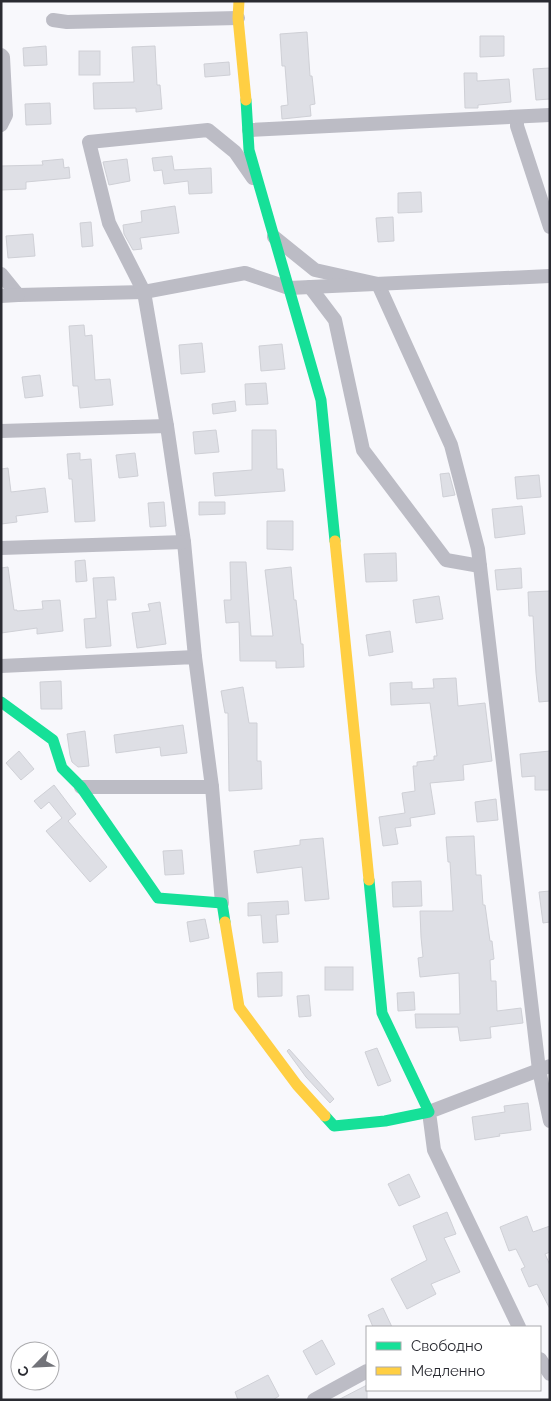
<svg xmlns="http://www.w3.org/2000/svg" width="551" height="1401" viewBox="0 0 551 1401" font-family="Raleway,sans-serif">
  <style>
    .building { fill: #dedfe5; stroke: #cfd0d6 }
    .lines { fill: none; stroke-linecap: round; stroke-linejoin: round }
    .street { stroke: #bcbcc5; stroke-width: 14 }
    .fast { stroke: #16e098; stroke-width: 11 }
    .slow { stroke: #ffcf43; stroke-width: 11 }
  </style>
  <rect width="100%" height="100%" fill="#f8f8fc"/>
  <!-- building -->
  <g class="building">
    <path d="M307,32l3,44h2l3,28 -5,1 1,11 -29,3 -1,-13 7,-1 -3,-39h-3l-2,-32z"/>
    <path d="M480,36h24v20l-24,1z"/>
    <path d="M46,46l1,19 -23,1 -1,-18z"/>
    <path d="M155,46l2,39h3l2,24 -26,3v-4l-42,1 -1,-26 41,-1 -2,-35z"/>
    <rect x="79" y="51" width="21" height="24"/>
    <path d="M229,62l1,13 -25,2 -1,-13z"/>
    <path d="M550,68v31l-14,1 -3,-31z"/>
    <path d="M464,73h13v8l32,-2 2,23 -33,3v3h-13z"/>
    <path d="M50,103l1,21 -25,1 -1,-21z"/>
    <path d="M172,156l2,14 37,-2 1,25 -23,1 -1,-13 -24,3 -2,-14 -8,1 -2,-13z"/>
    <path d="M63,159l1,9 5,-1 1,11 -44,4v7l-25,1v-24l42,-1 -1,-4z"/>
    <path d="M127,159l3,22 -21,4 -6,-23z"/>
    <path d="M421,192l1,20 -24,1v-20z"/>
    <path d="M175,206l4,27 -39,5 2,11 -9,1 -9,-16 -1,-9 19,-3 -1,-11z"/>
    <path d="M393,217l1,24 -16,1 -2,-24z"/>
    <path d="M91,222l2,24 -11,1 -2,-24z"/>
    <path d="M33,234l2,22 -27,2 -2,-22z"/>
    <path d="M84,325l1,11 7,-1 3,45 15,-1 3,26 -33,3 -2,-22h-5l-4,-60z"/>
    <path d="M202,343l3,29 -24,2 -2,-29z"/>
    <path d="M282,344l3,25 -24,2 -2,-25z"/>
    <path d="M40,375l3,21 -18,2 -3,-21z"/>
    <path d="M266,383l2,21 -22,1 -1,-21z"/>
    <path d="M235,401l1,10 -23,3 -1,-10z"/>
    <path d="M216,430l3,22 -24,2 -2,-22z"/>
    <path d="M252,430h24l1,39h6l2,22 -70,5 -2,-23 39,-3z"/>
    <path d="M80,453v7l11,-1 4,62 -20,1 -3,-43h-3l-2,-25z"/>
    <path d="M135,453l3,23 -19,2 -3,-23z"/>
    <path d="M8,468l3,24 34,-4 3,24 -32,4 1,6 -16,2v-55z"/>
    <path d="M449,473l6,22 -12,2 -3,-23z"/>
    <path d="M539,475l2,22 -24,2 -2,-22z"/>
    <path d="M164,502l2,24 -16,1 -2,-24z"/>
    <path d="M199,502h26v12l-26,1z"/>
    <path d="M522,506l3,28 -30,4 -3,-29z"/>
    <path d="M267,521h26v29l-26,-1z"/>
    <path d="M396,553l1,28 -31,1 -2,-28z"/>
    <path d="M85,560l2,21 -11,1 -1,-21z"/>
    <path d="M230,562h16l5,74h22l-8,-66 26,-3 3,33h2l5,44h2l1,23 -28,1v-7h-36l-1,-39 -13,1 -2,-23h7z"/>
    <path d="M8,567l6,43h3v1l26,-2 -1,-8 18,-1 3,31 -26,3v-6l-36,5v-65z"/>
    <path d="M521,568l1,20 -25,2 -2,-20z"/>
    <path d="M114,577l2,23h-9l4,46 -25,2 -2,-29 12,-1 -3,-40z"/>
    <path d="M550,591v110l-11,1 -3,-29 -3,-57h-4l-1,-24z"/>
    <path d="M439,596l4,23 -27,4 -3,-23z"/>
    <path d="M160,602l6,42 -29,4 -5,-35 18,-2 -2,-7z"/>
    <path d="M390,631l3,21 -24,4 -3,-21z"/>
    <path d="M456,678l2,28 27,-3 7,58 -29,4 1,15 -34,3 5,31 -25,4 1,8 -16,2 3,16 -15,2 -4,-29 26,-4 -3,-20 13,-2 -2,-25h4v-4l17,-2v-4h3l-7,-53 -39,2 -1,-22 22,-1v7l22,-1 -1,-9z"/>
    <path d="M61,681l1,28h-21l-1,-27z"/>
    <path d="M243,687l6,36h8v38h4l1,28 -33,2 -1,-78h-3l-4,-22z"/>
    <path d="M183,725l4,28 -26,3 -1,-9 -44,6 -2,-18z"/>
    <path d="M85,731l4,35 -11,1 -6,-5 -2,-7 -3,-21z"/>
    <path d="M19,751l15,18 -13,11 -15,-17z"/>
    <path d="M550,751v39h-15v-14l-13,1 -2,-23z"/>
    <path d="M54,785l22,29 -8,7 39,46 -17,15 -44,-51 16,-13 -13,-16 -8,7 -7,-8z"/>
    <path d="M496,799l2,21 -21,2 -2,-20z"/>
    <path d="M474,836l2,39h5l2,30h2l5,36h2l2,18 -4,1 1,21h5l1,30 24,-3 2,15 -33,4 1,11 -31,3 -2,-14 -42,1 -1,-14h45l-1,-41 -39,4 -2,-19 5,-1 -2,-20 -1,-26h33l-3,-49h-2l-2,-25z"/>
    <path d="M323,838l6,61 -24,2 -3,-34 -45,6 -3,-22 46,-6v-5z"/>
    <path d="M182,850l2,24 -19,1 -2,-24z"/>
    <path d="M421,881l1,25 -29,1 -1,-25z"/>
    <path d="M550,891v31l-7,1 -4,-31z"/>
    <path d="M288,901l1,13 -13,1 2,27 -15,1 -2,-28 -13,1v-13z"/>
    <path d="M205,919l4,19 -19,4 -3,-20z"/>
    <rect x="325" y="967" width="28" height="23"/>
    <path d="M282,972v24l-24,1 -1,-24z"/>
    <path d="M414,992l1,18 -17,1 -1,-18z"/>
    <path d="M309,995l2,21 -12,1 -2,-21z"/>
    <path d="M377,1048l14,33 -13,5 -13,-34z"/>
    <path d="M289,1049l45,50 -4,4 -24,-26 -19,-26z"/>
    <path d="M528,1103l3,27 -32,4 1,2 -25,4 -3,-23 33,-5 -1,-6z"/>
    <path d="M409,1174l11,23 -21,9 -11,-22z"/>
    <path d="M447,1212l9,22 -12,4 16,34 -29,12 5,10 -29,15 -16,-30 36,-19 -14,-34z"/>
    <path d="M527,1216l6,16 17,-6v26l-5,2 5,11v44l-13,-25 -8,3 -8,-18 4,-2 -9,-18 -7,2 -9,-24z"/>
    <path d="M383,1308l9,19h-19l-5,-12z"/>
    <path d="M322,1340l13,24 -19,11 -13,-24z"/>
    <path d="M268,1375l11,21 -6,4h-35l-3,-8z"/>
    <path d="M367,1385v15h-29z"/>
  </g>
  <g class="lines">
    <!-- street -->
    <g class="street">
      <path d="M53,20l14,2 171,-4"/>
      <path d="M1,55l2,2 3,58 -5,10"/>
      <path d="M517,117v9l33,101"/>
      <path d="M249,130l301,-15"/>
      <path d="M274,237l41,33 63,14 73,161 27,104 61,521 11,-4"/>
      <path d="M1,274l17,21 126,-3 101,-19 44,15 261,-12"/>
      <path d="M310,287l25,33 28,130 83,110 34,6"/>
      <path d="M1,296l17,-1"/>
      <path d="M167,426l-23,-134 -35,-69 -20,-81 119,-12 27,22 18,26"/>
      <path d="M1,431l166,-5 17,116 11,115"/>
      <path d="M1,548l183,-6"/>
      <path d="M1,666l194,-9 17,130"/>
      <path d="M81,787h131l10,116"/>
      <path d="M519,1327l-85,-177 -5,-38 110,-42 11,51"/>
      <path d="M540,1359l10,15"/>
      <path d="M314,1400l53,-29"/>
    </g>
    <!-- fast -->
    <g class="fast">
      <path d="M246,100l3,50 72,250 14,141"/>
      <path d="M1,702l52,38 9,28 19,19 77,111 64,5 3,19"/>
      <path d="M325,1116l9,10 51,-5 44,-9 -47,-99 -13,-133"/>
    </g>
    <!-- slow -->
    <g class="slow">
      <path d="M239,1l-1,17 8,82"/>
      <path d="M335,541l34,339"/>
      <path d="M225,922l14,85 58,78 28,31"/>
    </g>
  </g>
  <!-- border -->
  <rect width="551" height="1401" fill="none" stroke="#2a2b32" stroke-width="5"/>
  <!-- legend -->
  <rect x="366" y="1326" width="175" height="65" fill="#ffffff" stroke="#aaaaad"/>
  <rect x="376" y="1342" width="25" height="8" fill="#16e098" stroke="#aaaaad"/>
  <text x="411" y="1351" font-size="15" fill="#2a2b32">Свободно</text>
  <rect x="376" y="1367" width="25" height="8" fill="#ffcf43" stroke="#aaaaad"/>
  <text x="411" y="1376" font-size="15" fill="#2a2b32">Медленно</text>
  <!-- north arrow -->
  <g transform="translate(35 1366) rotate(246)"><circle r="24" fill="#ffffff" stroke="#aaaaad"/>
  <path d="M0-4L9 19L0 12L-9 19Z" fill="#727379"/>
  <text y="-8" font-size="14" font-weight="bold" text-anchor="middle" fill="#2a2b32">С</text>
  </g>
</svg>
